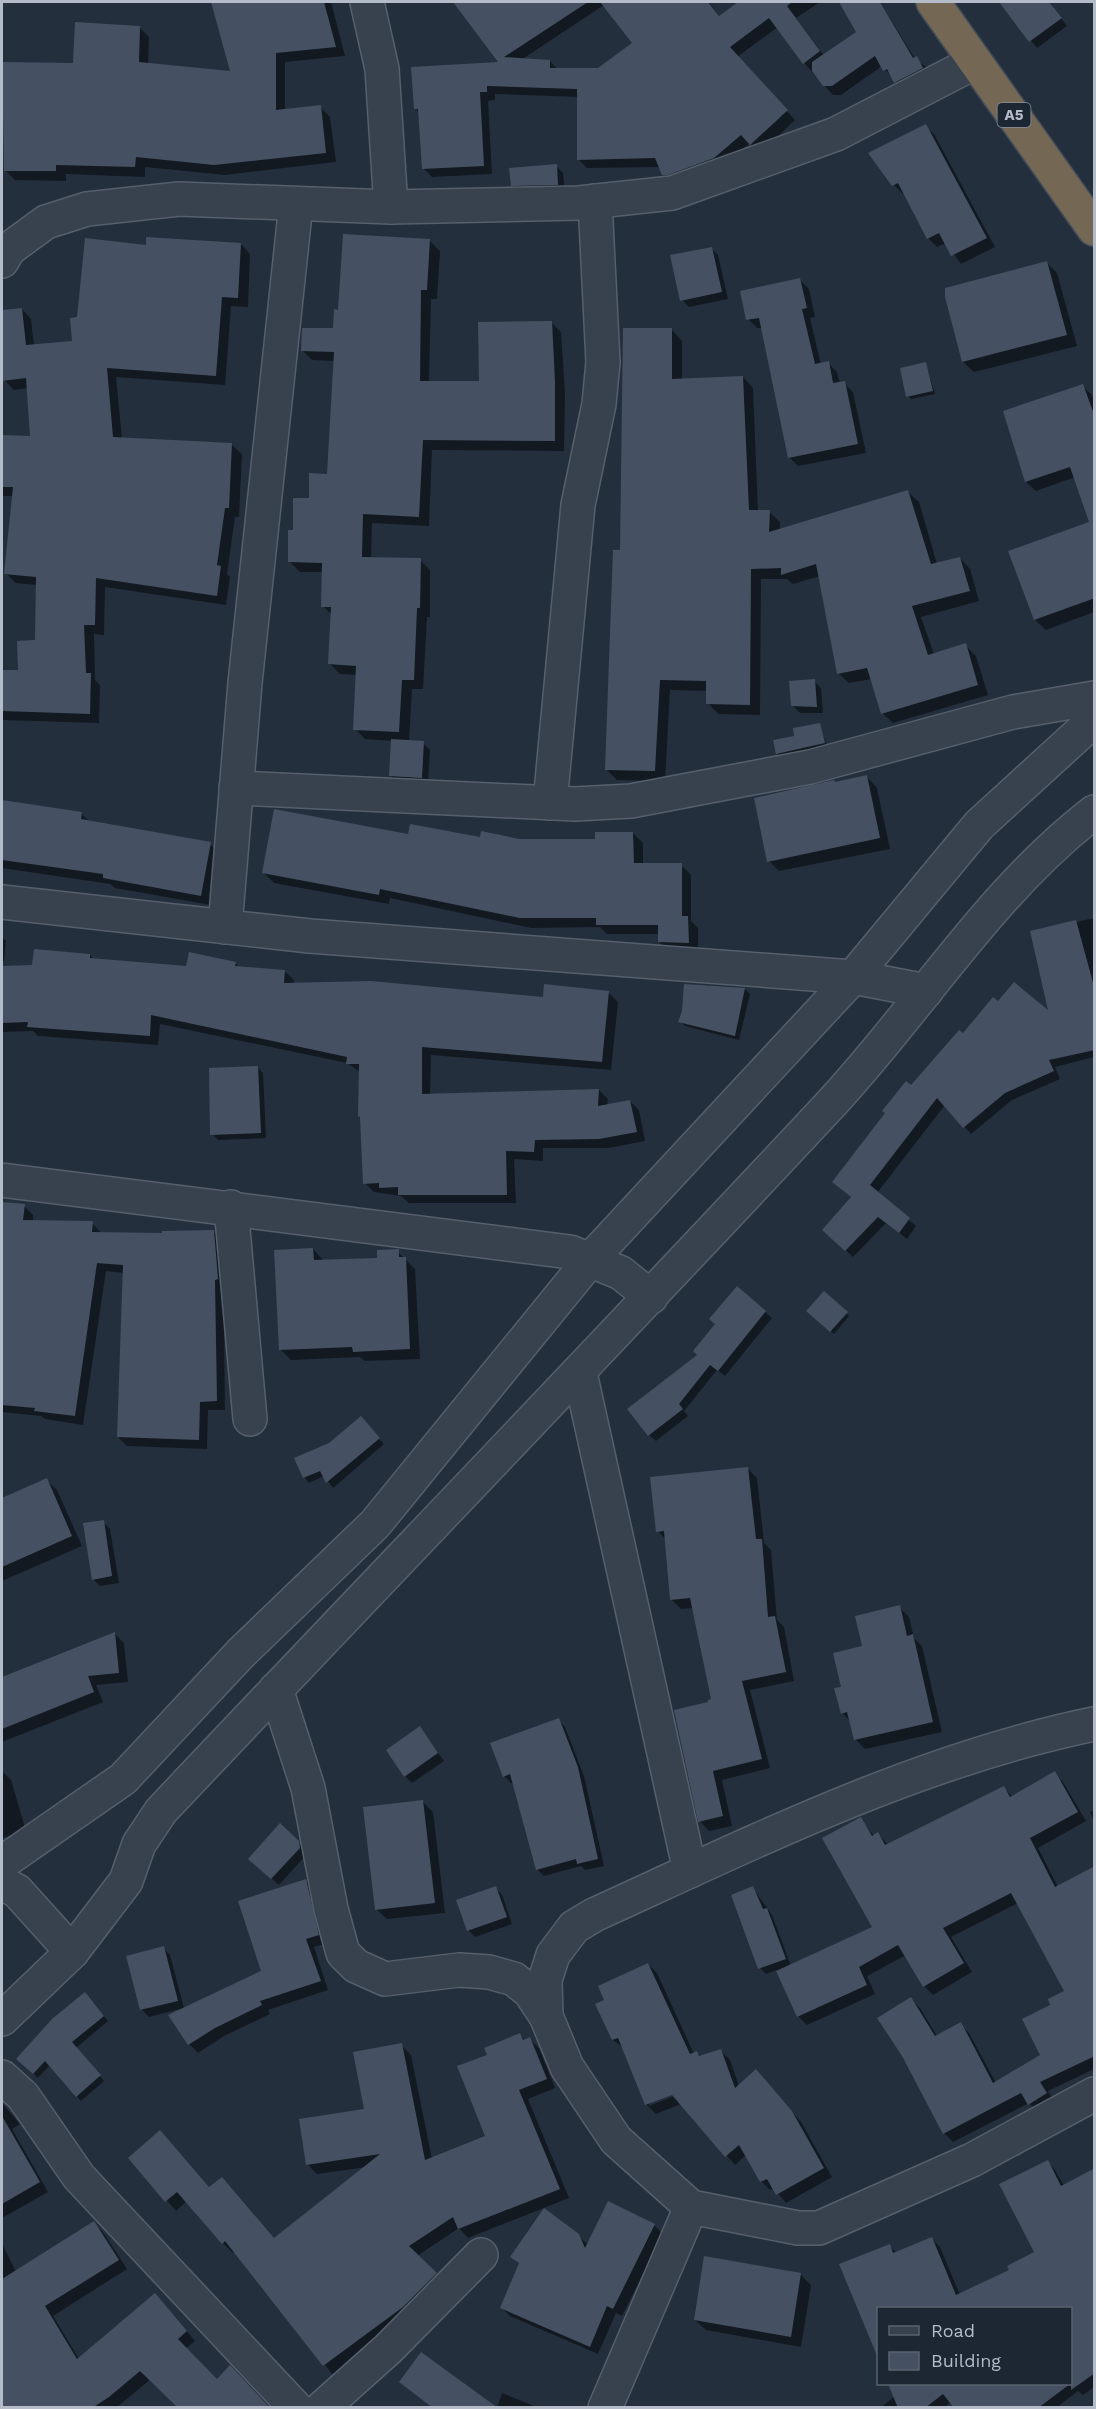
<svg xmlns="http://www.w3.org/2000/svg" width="1096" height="2409" viewBox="0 0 1096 2409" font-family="'Work Sans',sans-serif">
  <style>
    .shadow { fill: #0007; fill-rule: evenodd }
    .building { fill: #455162 }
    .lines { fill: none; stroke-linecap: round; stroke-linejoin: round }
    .minor-casing { stroke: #565f6c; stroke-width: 36 }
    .highway-casing { stroke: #434c59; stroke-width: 36 }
    .minor { stroke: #38414e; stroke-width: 33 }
    .highway { stroke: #746855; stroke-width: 33 }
    .labels { text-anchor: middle; stroke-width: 4.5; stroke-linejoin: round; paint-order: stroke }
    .shield { fill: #1d2633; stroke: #878f9c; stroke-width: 1.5 }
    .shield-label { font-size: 15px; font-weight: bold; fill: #b4bcc9 }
  </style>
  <rect width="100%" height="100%" fill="#242f3e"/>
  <!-- shadow -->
  <g class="shadow">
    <path d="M214,2h117l14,54 -60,6v49l35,-4 10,10 6,45 -111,13 -80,-8v10l-79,-3v7l-51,-1 -10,-10 -3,-106h72l65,-37 10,10 -1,28 84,7z"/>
    <path d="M455,2h254l11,15 20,-15h80l-24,16 28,38 34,-24 -18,-30h40l35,57 10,7 6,11 -27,13 -22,-24 -41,29h-8l-29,-32 -26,-36 -41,30 58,63 -35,33 -10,-10 -27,23 -51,17 -12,-16 -73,1 -9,-9v-62l-83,-3v6l-7,1 4,73 -60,3 -9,-9 -3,-55 -5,-5 86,-45zM604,5l30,38 -35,26h-42l-7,-8 -29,-1z"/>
    <path d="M1000,2h49l18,24 -30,22z"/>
    <path d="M925,126l9,8 61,113 -34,17 -15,-21 -9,4 -9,-9 -23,-45 -2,1 -9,-9z"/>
    <path d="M556,166l7,7 2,18 -46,1 -7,-7z"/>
    <path d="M430,241l10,10 -3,48h-6l-2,83 52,1 70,-61 10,10 4,61 -1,58 -132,-1 -3,76 -57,-3 -1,36 49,1 10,10v47h-3l-4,72h-11l-3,53 14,1 7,7 -2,34 -31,-1 -6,-7 1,-35 -27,-2 -10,-10 2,-54 -17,-1 -10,-10 2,-49 -9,-9v-34h-23l-10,-10 5,-30 15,-32 18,-25 7,-114 -23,-1 -10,-10 33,-20 4,-19z"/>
    <path d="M241,244l9,10 -2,53 -17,-1 -6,79 -109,-8 6,62 110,6 10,9 -3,63h-4l-8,57 3,3 -4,28 -121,-18 -1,48 -10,-1 1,46 5,5 -1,38 -97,-3v-49l17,1 17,-30 1,-57 -21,-2 -10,-10 8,-77h-12v-60l30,1 -4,-49 -14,2 -10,-10 -2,-69 20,-2 9,10 3,27 40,-4 5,-23 68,-73z"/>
    <path d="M712,249l6,6 10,44 -39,8 -7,-7z"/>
    <path d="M1047,263l10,10 20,73 -103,26 -11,-10 -17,-65z"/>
    <path d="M800,280l9,9 6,28 -5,1 11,47 7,-2 9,9 3,12 4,-1 9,9 13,61 -68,13 -9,-9 -27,-129h-5l-9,-9z"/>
    <path d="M672,330l10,11v39l61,-3 10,11 5,124h11l11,10v9l128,-39 11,10 18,62 23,-6 10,11 9,32 -58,16 13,37 31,-9 11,11 12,39 -95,28 -11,-10 -10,-34 -23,4 -11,-10 -18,-97 -27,8 -6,-5h-26l-1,136 -42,-1 -10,-11v-12l-38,-1 -5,91 -48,-1 -11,-11 16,-217z"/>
    <path d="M926,364l9,30 -24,5 -3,-3z"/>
    <path d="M1082,386l10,9 2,8v209l-48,18 -11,-10 57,-97 -17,-46 -39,14 -10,-9z"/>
    <path d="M814,681l7,7 2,25h-23l-7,-7z"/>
    <path d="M819,724l8,22 -47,11 -3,-3 18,-16z"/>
    <path d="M867,777l10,11 13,61 -111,22 -10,-10 66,-78z"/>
    <path d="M2,802l79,11 9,9 120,22 10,10 -9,51 -96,-17 -5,-4 -108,-16z"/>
    <path d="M633,833l10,10v22h38l10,10v46l7,7v24h-29l-10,-10 1,-8h-53l-7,-7 -69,1 -141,-30 -1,6 -115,-21 -10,-10 146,-37 186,5z"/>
    <path d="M1094,918v139l-39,10 5,12 -48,21 -41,34 -26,-29 -68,88 39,33 -9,13 -21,-16 -33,34 -29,-27 28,-32 -18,-16 77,-94 87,-85 53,11 -19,-82z"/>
    <path d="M2,937l4,4 -2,20h-2z"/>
    <path d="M90,955l4,5 93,8 48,-5 4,4 45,4 10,9 -1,4 251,14 65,-5 9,9 -7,68 -180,-15 -1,40 169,-5 9,9 -1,7 23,-5 9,9 6,31 -36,7h-66v13l-29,-2 2,44h-107l-8,-7 -27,-4 -9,-9 -5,-111 -13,-9 -187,-39 -2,21 -120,-9 -5,-5 -31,1v-51l65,-7z"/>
    <path d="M745,989l5,5 -11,46 -54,-14 -5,-5z"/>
    <path d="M257,1067l6,6 3,65 -48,2 -6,-6z"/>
    <path d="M2,1203l22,3 9,9v7l59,1 9,10 62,2 51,-3 9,9 2,169h-17l-1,39 -80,-3 -9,-9 6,-164 -18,-2 -23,154 -38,-6 -4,-3 -39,-4z"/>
    <path d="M313,1249l10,11h56l18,-9 18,18 5,90 -55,2 -5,-4 -69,3 -11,-11z"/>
    <path d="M737,1288l35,30 -47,58 -8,-6 -33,41 4,5 -32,25 -7,-6z"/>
    <path d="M824,1293l25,23 -15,18 -26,-23z"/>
    <path d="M366,1424l18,20 -51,44 -9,-12 -15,7 -5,-6 26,-32z"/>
    <path d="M747,1468l10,10 7,65 7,7 6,70 7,7 10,54 -44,9 20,78 -48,12 10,46 -23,5 -9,-10 10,-117 3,-4 -19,-92 -13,1 -10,-10 -5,-59 -8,-9z"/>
    <path d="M46,1480l11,10 25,56 -80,35v-82z"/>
    <path d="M103,1522l7,7 9,54 -19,3 -7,-7z"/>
    <path d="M899,1607l10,10 5,21 8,8 20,86 -77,17 -10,-10 -4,-17 -9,-9 1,-25 21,-41z"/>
    <path d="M115,1634l9,9 4,39 -32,3 7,17 -101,40v-63z"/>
    <path d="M558,1720l7,7 19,49 20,90 -19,4 -4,-4 -37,10 -7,-7 -23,-87 -3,1 -7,-7z"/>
    <path d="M420,1728l24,33 -32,22 -7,-7z"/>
    <path d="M4,1773l7,7 15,51 -24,7v-64z"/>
    <path d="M1054,1773l9,9 23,39 -48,27 20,39 36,-20v202l-46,22 7,12 -17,10 -9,-10 -76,39 -9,-9 -33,-134 9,9 17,28 23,-12 9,9 27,50 46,-28 10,-50 15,-13 -49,-89 -67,34 21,35 -39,23 -9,-9 -18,-31 -39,21 8,18 -68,31 -9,-9 -21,-46 -11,4 -6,-6 -7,-80 19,27 19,51 83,-38 -14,-109 14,17 4,-2 10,11 116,-57 9,9z"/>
    <path d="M423,1802l10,10 12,101 -58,6 -11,-10z"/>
    <path d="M1094,1810v12l-4,-10z"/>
    <path d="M280,1826l25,23 1,6 -27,30 -22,-19z"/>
    <path d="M306,1881l9,9 12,53 -13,4 14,43 -60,20 2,4 -46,22 -26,17 -9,-9 74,-73z"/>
    <path d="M496,1888l6,7 10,29 -37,13 -7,-7z"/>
    <path d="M163,1948l7,7 14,53 -35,9 -7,-7 -14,-53z"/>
    <path d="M648,1964l9,9 37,81 3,-1 4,4 20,-6 9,9 9,26 26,-6 36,42 31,55 -46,26 -12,-15 -4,2 -9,-9 -15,-26 -11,10 -54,-61 -25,10 -9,-9 -23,-57 -11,-8 -16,-35 9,-4zM678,2091l1,3 -30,12v-4z"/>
    <path d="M90,1999l18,22 -32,27 28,33 -23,20 -31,-36 -12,13 -19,-19z"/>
    <path d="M519,2035l6,5 4,-1 10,9 16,40 -27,11 41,99 -101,40 -9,-10 -42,28 28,28 -33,33 -79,58 -98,-124 -2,2 -10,-10 -36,-42 -11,10 -46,-53 30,-26 50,56 65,51 92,-72 -50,7 -9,-9 57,-55 36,-65 10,10 21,104 55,-22 2,-82z"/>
    <path d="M2,2103l18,21 -8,5 36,63 -46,26z"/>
    <path d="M1047,2161l8,9 9,16 30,-8v209l-11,8 -5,-4 -22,17h-101l-4,-6 -7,6h-64l15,-12 -5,-12h180v-76h-192v47l-37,-90 48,-19 8,7 35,-14 8,8 20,48 51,-24 25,-18z"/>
    <path d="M94,2223l9,9 24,37 -74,47 26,43 85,-55 31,37 -10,8 32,32 51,27 -117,-29 -35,29h-114v-165l14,29z"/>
    <path d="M654,2225l9,9 -41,82 -6,-3 -18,41 -88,-38 -9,-9 19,-42 -8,-9 66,-21 10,10z"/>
    <path d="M800,2274l11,11 -10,62 -95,-17 -11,-10z"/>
    <path d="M502,2393l37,15h-42z"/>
  </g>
  <!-- building -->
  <g class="building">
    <path d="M211,2h113l12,45 -60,6v57l45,-5 5,48 -112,12 -78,-8 -1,10 -79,-2v6h-52l-2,-109 71,1 2,-41 65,4 -1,36 91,9z"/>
    <path d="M453,2h135l-84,55 46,3v8h48l34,-25 -32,-41h108l11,14 19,-14h54l-5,4 33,45 -17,13 -34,-46 -39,29 58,63 -38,35 -9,-10 -27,23 -46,17h-6l-7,-17 -78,2v-71l-90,-3v6h-7l4,74 -62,3 -4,-60h-4l-3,-42 87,-5z"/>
    <path d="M839,2h41l33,56 4,-2 6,12 -29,15 -7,-14 -4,2 -8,-15 -43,30h-9l-11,-15v-9l44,-30z"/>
    <path d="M999,2h50l13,16 -33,24z"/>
    <path d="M926,124l61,114 -36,18 -12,-23 -12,6 -29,-56 -6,3 -24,-33z"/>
    <path d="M557,164l1,21 -47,1 -2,-18z"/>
    <path d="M343,234l87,5 -3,51h-6l-1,91h59l-1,-59 74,-1 3,61v59l-132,-1 -4,77 -56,-3 -1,43 59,1 -1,50h-3l-3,72h-12l-3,52 -46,-2 3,-64 -28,-2 3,-57h-10l1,-44 -34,-1v-32h5v-32h16v-25l18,1 7,-122 -33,-1 1,-23h31l1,-19 4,1z"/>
    <path d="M146,237l95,6 -3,55 -16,-1 -6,79 -109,-8 6,69 119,6 -3,65h-4l-8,57 4,1 -4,30 -121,-18 -1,47h-11l2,48h5l-1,41 -88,-3v-41h16l-1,-29 18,-1 1,-63 -32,-3 9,-87h-11v-52l28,1 -4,-58 -24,3v-71l20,-2 4,37 46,-4 -2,-23 7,-1 8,-79 61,7z"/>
    <path d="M712,247l10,45 -42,9 -10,-46z"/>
    <path d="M1047,261l20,74 -105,27 -17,-65v-9z"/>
    <path d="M800,278l7,30 -5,1 13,55 14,-3 4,22 12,-2 13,63 -70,14 -29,-140 -13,2 -6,-29z"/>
    <path d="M623,328h49v51l71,-3 6,134h21l-1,22 139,-42 23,74 29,-7 10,34 -58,15 16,49 38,-12 12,42 -97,29 -14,-46 -30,6 -21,-110 -35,11v-7l-30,1 -1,136 -44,-1v-23l-46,-1 -5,91 -50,-1 8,-220h7z"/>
    <path d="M926,362l7,29 -27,6 -6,-29z"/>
    <path d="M1083,384l12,33v181l-61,22 -26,-69 81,-29 -19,-55 -45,15 -22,-71z"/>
    <path d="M815,679l2,28 -26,-1 -2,-25z"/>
    <path d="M820,723l5,20 -49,11 -3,-14 21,-4 -1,-8z"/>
    <path d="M391,739l33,2 -2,37 -33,-2z"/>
    <path d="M867,775l13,63 -113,24 -13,-64 80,-18 1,2z"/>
    <path d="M2,800l80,12 -1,7 130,23 -10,54 -98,-18v-4l-101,-14z"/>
    <path d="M274,809l134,25 2,-10 70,13 1,-6 38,8h76v-7h38l1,31h48v53h6l1,27 -31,-1v-17h-62v-7h-76l-140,-29 -1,6 -117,-22z"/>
    <path d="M1076,920l19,70v60l-46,10 5,11 -49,22 -42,35 -26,-30 -67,87 40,33 -11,15 -21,-16 -33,34 -23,-21 29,-33 -19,-15 53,-69 -3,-2 24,-30 5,4 48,-55 4,3 30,-36 5,4 16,-19 34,28 -18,-79z"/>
    <path d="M34,949l56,5v4l96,8 3,-14 47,10 -1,4 50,4 -1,13 87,-2 172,16 1,-13 65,7 -7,71 -180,-15v47l177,-5 -1,17 32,-6 7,32 -38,7 -64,1 -1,12 -28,-1 1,44h-109v-8l-19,1v-5l-16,1 -3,-67 -2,-1 1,-52h-13l1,-7 -196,-42 -1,21 -123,-9 1,-5 -26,1v-57l30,-1z"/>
    <path d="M684,984l61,4 -10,48 -57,-14 4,-11z"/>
    <path d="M258,1066l3,67 -51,2 -1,-67z"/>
    <path d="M2,1202l23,2 -2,16 70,1 -1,11 70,1v-2l52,-1 4,49 -3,1 2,121 -17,1 -1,38 -82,-3 6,-172 -26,-2 -22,153 -41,-5 1,-3 -33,-3z"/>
    <path d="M313,1248l1,12 63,-2v-8l22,-1v8h7l4,92 -57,3 -1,-5 -73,3 -5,-100z"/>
    <path d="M737,1286l29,25 -48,60 -8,-6 -31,39 4,5 -35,27 -21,-27 70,-54 -4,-4 22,-27 -6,-5z"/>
    <path d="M824,1291l24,21 -18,20 -24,-21z"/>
    <path d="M361,1416l19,22 -54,45 -6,-12 -17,7 -9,-20 35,-15z"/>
    <path d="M748,1467l8,72h6l6,78 7,-1 11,56 -44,9 20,78 -49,12 10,45 -25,6 -24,-112 34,-8v-2l3,-1 -21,-101 -20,2 -6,-69 -8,1 -6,-55z"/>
    <path d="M47,1478l25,58 -70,31v-69z"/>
    <path d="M104,1520l8,56 -20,4 -9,-57z"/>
    <path d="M900,1605l7,31 6,-2 20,88 -79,18 -7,-28 -6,2 -7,-26 7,-1 -8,-34 29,-7 -7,-30z"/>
    <path d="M115,1632l4,41 -31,3 6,16 -92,37v-52z"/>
    <path d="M559,1718l19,49 20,92 -21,5 -1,-5 -40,11 -26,-96 -7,3 -13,-34z"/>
    <path d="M420,1726l18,27 -34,24 -18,-27z"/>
    <path d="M1055,1771l23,41 -48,26 25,49 40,-21v190l-55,26 7,11 -19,12 -7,-12 -78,41 -41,-78 -25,-38 34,-21 24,39 26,-14 32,61 47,-28 -18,-36 28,-14 -2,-6 16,-8 -53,-98 -68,35 21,35 -41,24 -25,-42 -39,22 8,18 -70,32 -21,-46 96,-44 -50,-89 39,-21 11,19 6,-4 7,13 119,-59 6,11z"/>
    <path d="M423,1800l12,103 -60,7 -12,-103z"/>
    <path d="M280,1823l19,18 1,7 -29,31 -23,-20z"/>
    <path d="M306,1879l13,56 -13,4 15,42 -61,20 2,4 -47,23 -27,17 -20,-30 93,-44 -23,-70z"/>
    <path d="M496,1886l11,31 -40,14 -11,-31z"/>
    <path d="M753,1886l10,23 4,-1 19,51 -28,10 -27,-74z"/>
    <path d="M164,1946l14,55 -38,9 -14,-54z"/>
    <path d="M648,1963l42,91 7,-3 2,5 22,-7 14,39 21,-19 36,42 32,57 -48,27 -9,-16 -7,3 -21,-37 -14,12 -53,-62 -27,10 -27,-67 -6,2 -17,-36 9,-4 -6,-14z"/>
    <path d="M85,1992l19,24 -32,26 29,33 -25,22 -31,-36 -12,13 -17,-15 36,-40z"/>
    <path d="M520,2033l3,7 7,-3 17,42 -28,11 41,99 -102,40 -5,-12 -44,29 28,27 -34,34 -80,59 -98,-125 -3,3 -45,-52 -12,10 -37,-44 32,-28 49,57 13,-10 52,61 106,-84 -74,11 -7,-46 65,-10 -11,-57 49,-9 23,117 60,-24 -28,-70 30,-11 -3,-7z"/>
    <path d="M2,2116l38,66 -38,22z"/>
    <path d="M1048,2160l13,26 34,-18v205l-24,17v-82h-192l-1,50 -39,-94 51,-20 3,9 39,-16 24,58 53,-25 -2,-4 27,-14 -35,-68z"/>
    <path d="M608,2201l47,23 -42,85 -6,-3 -17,41 -90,-39 19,-45 -9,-6 34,-49 35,26 6,14z"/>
    <path d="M94,2221l25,39 -74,46 32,53 78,-66 32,38 -9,8 39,40 13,-14 40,43h-92l-38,-37 -31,26 -17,11h-90v-129z"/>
    <path d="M704,2256l97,17 -10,64 -97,-17z"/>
    <path d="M421,2352l77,56h-65l-34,-26z"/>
    <path d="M888,2384h182l-32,24h-84l-11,-14 -18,14h-27z"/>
  </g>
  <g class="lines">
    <defs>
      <g id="minor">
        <path d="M367,2l15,67 9,138"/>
        <path d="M2,261l7,-12 37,-27 41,-13 92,-10 212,8 188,-4 93,-10 164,-59 139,-72"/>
        <path d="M236,788l339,16 56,-3 179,-34 203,-55 81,-14"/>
        <path d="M550,803l28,-298 21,-101 4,-42 -8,-161"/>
        <path d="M2,902l308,34 543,41 73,14"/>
        <path d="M225,927l20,-244 51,-479"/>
        <path d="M2,1180l568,72 51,21 30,24"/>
        <path d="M231,1207l19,212"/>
        <path d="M580,1373l110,498"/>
        <path d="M276,1689l32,99 23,121 12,44 13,13 29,13 74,-9 30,2 25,7 16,13 16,24"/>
        <path d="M1094,1724c-175,36 -338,117 -500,191l-20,12 -21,28 -8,25 1,36 21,51 49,73 75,67 107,21h21l153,-68 122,-66"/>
        <path d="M2,1863l121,-84 118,-126 134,-129 215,-264 263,-283 126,-152 115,-105"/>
        <path d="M2,1883l15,8 55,61"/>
        <path d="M2,2019l70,-67 54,-71 13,-37 22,-33c222,-235 446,-467 667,-704 91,-97 160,-213 266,-295"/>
        <path d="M2,2077l21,19 56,81 217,231"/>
        <path d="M322,2408l66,-59 93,-94"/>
        <path d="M605,2408l86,-201"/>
      </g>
      <path id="highway" d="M933,2l161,227"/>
    </defs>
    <!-- minor casing -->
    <use href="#minor" class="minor-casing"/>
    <!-- highway casing -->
    <use href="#highway" class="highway-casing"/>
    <!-- minor -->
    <use href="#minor" class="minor"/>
    <!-- highway -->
    <use href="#highway" class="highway"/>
  </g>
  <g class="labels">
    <!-- shield labels -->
    <rect class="shield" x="997.5" y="103" width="33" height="24" rx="4.5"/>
    <g class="shield-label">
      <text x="1014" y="120">A5</text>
    </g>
  </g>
  <!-- border -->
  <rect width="1096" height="2409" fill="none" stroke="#b4bcc9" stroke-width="6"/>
  <!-- legend -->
  <rect x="877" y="2307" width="195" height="78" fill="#1d2633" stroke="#59626f" stroke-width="1.5"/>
  <rect x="889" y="2326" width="30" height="9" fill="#38414e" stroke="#59626f" stroke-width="1.5"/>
  <text x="931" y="2337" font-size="18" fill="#b4bcc9">Road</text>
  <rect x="889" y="2352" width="30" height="18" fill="#455162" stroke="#59626f" stroke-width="1.5"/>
  <text x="931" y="2367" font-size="18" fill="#b4bcc9">Building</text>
</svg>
